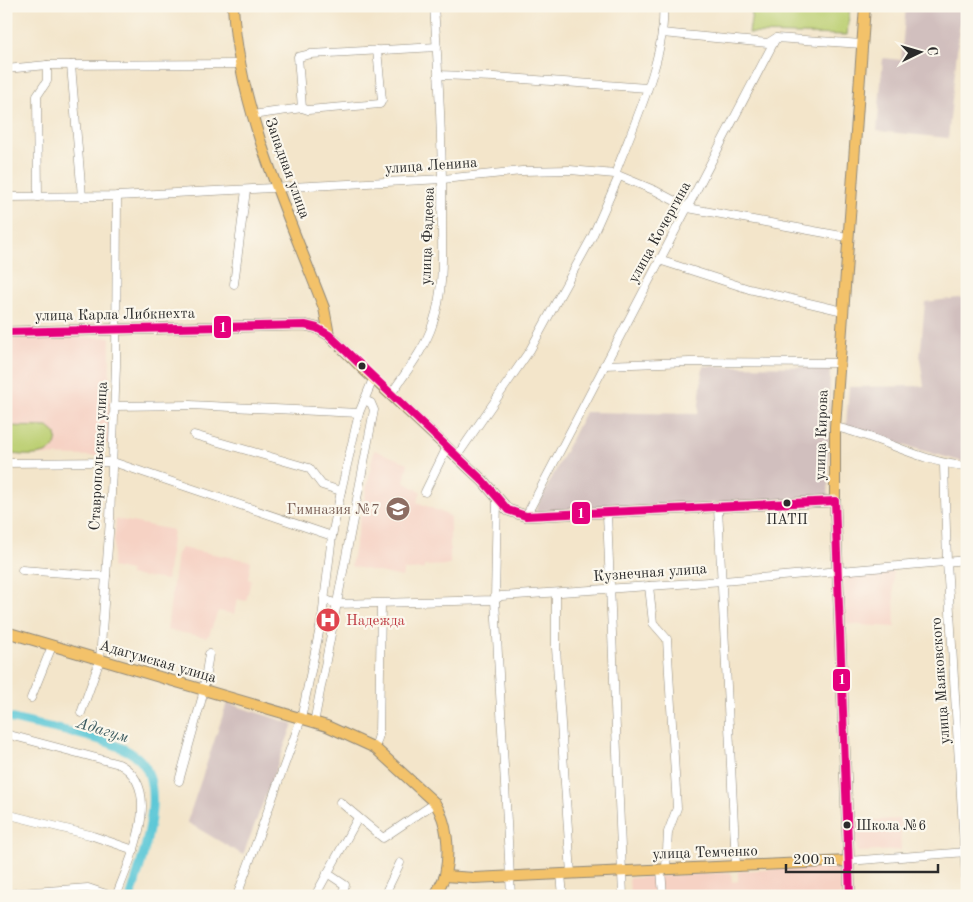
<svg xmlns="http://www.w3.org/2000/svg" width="973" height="902" viewBox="0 0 973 902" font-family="'Old Standard TT',serif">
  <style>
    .built { fill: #f6d2c4 }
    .industrial { fill: #d1bfbe }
    .green { fill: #bccf72; stroke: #747d4e }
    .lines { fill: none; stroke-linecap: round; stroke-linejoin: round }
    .river { stroke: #5dc8d7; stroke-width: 9 }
    .minor-casing { stroke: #8f887a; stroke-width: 9 }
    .major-casing { stroke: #8f887a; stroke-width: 12 }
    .minor { stroke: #fff; stroke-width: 8 }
    .major { stroke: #f3c26a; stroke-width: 10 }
    .bus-1-casing { stroke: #fbf7ec; stroke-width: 11 }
    .bus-1 { stroke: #e5007d; stroke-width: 8 }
    .bus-dot { fill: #2b2b2b; stroke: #fbf7ec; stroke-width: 2 }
    .labels { text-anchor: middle; stroke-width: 4.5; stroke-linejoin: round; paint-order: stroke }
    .bus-label { font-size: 14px; fill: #2b2b2b; stroke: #fbf7ec }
    .street-label { font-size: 15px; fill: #2b2b2b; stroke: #fbf7ec }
    .education-label { font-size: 15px; fill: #785e54; stroke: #fbf7ec; text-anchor: end }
    .health-label { font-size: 15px; fill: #be3a42; stroke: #fbf7ec; text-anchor: start }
    .water-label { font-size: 16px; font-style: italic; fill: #3a5a5f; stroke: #fbf7ec }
    .line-badge { stroke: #fbf7ec; stroke-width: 2 }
    .badge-label { font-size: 14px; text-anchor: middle; font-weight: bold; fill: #fff }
  </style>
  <rect width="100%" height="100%" fill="#fbf7ec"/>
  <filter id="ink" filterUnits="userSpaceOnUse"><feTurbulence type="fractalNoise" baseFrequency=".02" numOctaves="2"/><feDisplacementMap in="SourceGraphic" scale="10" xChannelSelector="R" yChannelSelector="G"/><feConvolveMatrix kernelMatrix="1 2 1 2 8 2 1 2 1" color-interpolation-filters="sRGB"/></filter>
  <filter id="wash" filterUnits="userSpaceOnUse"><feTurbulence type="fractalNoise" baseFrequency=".0096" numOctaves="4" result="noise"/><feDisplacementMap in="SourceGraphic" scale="20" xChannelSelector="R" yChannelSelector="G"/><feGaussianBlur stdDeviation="1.12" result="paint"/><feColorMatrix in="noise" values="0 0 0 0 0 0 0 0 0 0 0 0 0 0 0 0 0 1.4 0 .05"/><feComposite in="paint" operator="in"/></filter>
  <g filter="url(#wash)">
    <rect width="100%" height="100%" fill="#f3e5ca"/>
    <!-- built -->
    <g class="built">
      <path d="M110,337l-1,107h-9l-1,12 -93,-1v-116z"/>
      <path d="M374,450l34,13 -4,19 17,10 -4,10 33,14v49l-26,1v3l-20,1 -2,7 -51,-11z"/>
      <path d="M116,519l57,11 -6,50 -38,-5 1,-4 -18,-4z"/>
      <path d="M181,548l70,13 -3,18 3,1 -5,21 -9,-2 -3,15 -16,-3 -9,24 -3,2 -39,-7 10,-76z"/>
      <path d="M893,571l2,56 -50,-3 -2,-50z"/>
      <path d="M900,819l1,31 -44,2 -2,-31z"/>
      <path d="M840,866l2,30h-212l-1,-18 102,-6 1,10 6,-1v-10z"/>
    </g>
    <!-- industrial -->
    <g class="industrial">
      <path d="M906,6h61v7l-6,-1 -13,126 -71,-7 6,-73 18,2z"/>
      <path d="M967,38v118l-8,-4 6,-61 -6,-3z"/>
      <path d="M967,297v166l-86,-24 -35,-13 3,-39 75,-1 -4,-27 5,-57z"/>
      <path d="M703,366l127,1 -2,131 -293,13 50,-99 113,2z"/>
      <path d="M227,703l66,21 -50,131 -56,-33z"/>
    </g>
    <!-- green -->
    <g class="green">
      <path d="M753,6h97l-3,29 -98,-2z"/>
      <path d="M6,426l42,1 8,7c5,26 -33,22 -50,19z"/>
    </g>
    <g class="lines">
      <!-- river -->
      <path class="river" d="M6,717c32,10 113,20 134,43 28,29 1,102 -9,136"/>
    </g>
  </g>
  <g filter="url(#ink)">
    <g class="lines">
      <defs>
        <g id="minor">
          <path d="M662,33l106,10 8,-5"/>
          <path d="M71,65l11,132"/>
          <path d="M6,69l41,-4 193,-1"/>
          <path d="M438,75l56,2 153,11"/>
          <path d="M302,108l-4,-51 13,-3 126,-7"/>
          <path d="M252,115l50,-7 6,2 72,-6 2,-4 -5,-50"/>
          <path d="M615,174c17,-46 52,-118 48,-168"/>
          <path d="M6,197l111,-1 326,-17 79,-8 48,-1 45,4 41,17 32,17 159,29"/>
          <path d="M38,197l-1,-101 10,-15v-16"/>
          <path d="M659,260l90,29 94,22"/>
          <path d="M234,284l12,-94"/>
          <path d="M604,365l86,-3 149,1"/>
          <path d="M391,394c15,-22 34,-45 42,-71 11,-32 9,-68 9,-101 1,-72 -3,-144 -8,-216"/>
          <path d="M114,406l76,-1 169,8"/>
          <path d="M835,427c45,9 86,36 132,39"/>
          <path d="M194,435l115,33 13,17 19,6"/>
          <path d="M457,456l73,-106 62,-113 27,-61"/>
          <path d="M6,463l107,-1 219,74"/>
          <path d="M944,465l3,97 20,334"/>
          <path d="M425,492l22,-45"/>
          <path d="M497,498l-2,102 16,296"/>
          <path d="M718,508l18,357"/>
          <path d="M607,514l16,382"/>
          <path d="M526,516l250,-478 86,6"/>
          <path d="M22,570l84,6"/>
          <path d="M649,586l4,37 14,16 10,169 -9,24 -2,36"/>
          <path d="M556,593v55l15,226"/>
          <path d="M324,599l12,5 159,-4 6,-4 222,-15 244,-21"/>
          <path d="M31,698l21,-52"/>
          <path d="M81,713l19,-53 10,-141 6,-153 1,-170"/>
          <path d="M314,723l60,-313 -3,-7 -7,-3"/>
          <path d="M6,734l113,30c46,24 11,95 -2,130l-4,2"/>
          <path d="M375,748l4,-13 2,-131"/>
          <path d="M179,781l23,-83 7,-44"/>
          <path d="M340,802l43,36 52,-35"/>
          <path d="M6,814l84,21 44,15"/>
          <path d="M848,861l119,-9"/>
          <path d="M661,869l2,27"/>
          <path d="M327,873l18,12 -3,11"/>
          <path d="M561,874l2,22"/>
          <path d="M6,894l82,-6 24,8"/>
          <path d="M237,896l64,-177 21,-101 10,-82 9,-45 18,-78 14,-34"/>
          <path d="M315,896l43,-78"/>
          <path d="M384,896l16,-33"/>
        </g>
        <g id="major">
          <path d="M233,6c6,106 54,205 91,302l5,27"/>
          <path d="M6,332l299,-7 12,3 12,7 32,32 122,114 25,29 18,6 309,-15"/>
          <path d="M6,632l321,94 48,22 60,55c13,20 15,48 10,72 -2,7 -7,14 -10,21"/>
          <path d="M445,876l29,2 374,-17"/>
          <path d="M850,896l-15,-395v-74l30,-421"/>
        </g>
      </defs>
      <!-- minor casing -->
      <use href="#minor" class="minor-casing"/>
      <!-- major casing -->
      <use href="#major" class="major-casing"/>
      <!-- minor -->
      <use href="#minor" class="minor"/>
      <!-- major -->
      <use href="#major" class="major"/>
      <defs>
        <path id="bus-1" d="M6,332l299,-7 12,3 12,7 154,146 25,29 18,6 309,-15 15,395"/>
      </defs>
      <!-- bus-1 casing -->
      <use href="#bus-1" class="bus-1-casing"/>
      <!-- bus-1 -->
      <use href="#bus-1" class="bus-1"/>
    </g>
  </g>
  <!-- icons -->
  <defs>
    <symbol id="school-disc" viewBox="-11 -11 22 22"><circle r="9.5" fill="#8d6e63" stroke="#fbf7ec"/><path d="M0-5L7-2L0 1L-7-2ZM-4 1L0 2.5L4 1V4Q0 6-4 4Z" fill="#fff"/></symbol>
    <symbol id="hospital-disc" viewBox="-11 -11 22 22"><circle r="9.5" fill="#e0444e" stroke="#fbf7ec"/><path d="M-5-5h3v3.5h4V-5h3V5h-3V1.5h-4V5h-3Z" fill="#fff"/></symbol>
  </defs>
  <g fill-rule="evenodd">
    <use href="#school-disc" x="384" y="495" width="28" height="28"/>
    <use href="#hospital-disc" x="314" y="606" width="28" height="28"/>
  </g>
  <!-- markers -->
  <g class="bus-dot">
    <circle cx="362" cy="366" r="4.5"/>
    <circle cx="787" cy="503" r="4.5"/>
    <circle cx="847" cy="825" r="4.5"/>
  </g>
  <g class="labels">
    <!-- bus labels -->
    <g class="bus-label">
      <text x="787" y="524">ПАТП</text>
      <text x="856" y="830" text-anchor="start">Школа №6</text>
    </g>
    <!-- street labels -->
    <g class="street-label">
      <text transform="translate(431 165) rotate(-4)" y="5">улица Ленина</text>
      <text transform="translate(288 168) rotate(70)" y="5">Западная улица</text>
      <text transform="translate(659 232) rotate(-61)" y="5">улица Кочергина</text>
      <text transform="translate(427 236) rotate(-88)" y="5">улица Фадеева</text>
      <text transform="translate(115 314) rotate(-1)" y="5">улица Карла Либкнехта</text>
      <text transform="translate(821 435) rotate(-88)" y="5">улица Кирова</text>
      <text transform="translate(98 456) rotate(-87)" y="5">Ставропольская улица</text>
      <text transform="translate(650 572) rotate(-4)" y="5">Кузнечная улица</text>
      <text transform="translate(158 661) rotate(16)" y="5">Адагумская улица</text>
      <text transform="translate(940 681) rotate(-94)" y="5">улица Маяковского</text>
      <text transform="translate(705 852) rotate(-2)" y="5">улица Темченко</text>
    </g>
    <!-- education labels -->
    <g class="education-label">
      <text x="380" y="514">Гимназия №7</text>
    </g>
    <!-- health labels -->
    <g class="health-label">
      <text x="346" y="625">Надежда</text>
    </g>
    <!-- water labels -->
    <g class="water-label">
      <text transform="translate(103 729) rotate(17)" y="6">Адагум</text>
    </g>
  </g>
  <g class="line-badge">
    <rect x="213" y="315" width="19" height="24" rx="5" fill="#e5007d"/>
    <rect x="571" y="501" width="20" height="24" rx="5" fill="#e5007d"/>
    <rect x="832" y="668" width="19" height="24" rx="5" fill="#e5007d"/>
  </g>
  <g class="badge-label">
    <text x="223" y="332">1</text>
    <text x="581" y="518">1</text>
    <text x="842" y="684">1</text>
  </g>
  <!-- margin -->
  <rect width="973" height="902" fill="none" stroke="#fbf7ec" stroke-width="25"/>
  <!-- north arrow -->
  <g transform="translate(920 52) rotate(85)" stroke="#fbf7ec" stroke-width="4" paint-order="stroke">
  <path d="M0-4L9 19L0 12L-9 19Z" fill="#2b2b2b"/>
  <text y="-8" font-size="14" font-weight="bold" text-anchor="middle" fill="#2b2b2b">С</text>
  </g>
  <!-- scale -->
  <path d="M786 864v8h152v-8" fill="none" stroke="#2b2b2b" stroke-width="2.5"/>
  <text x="793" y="864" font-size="15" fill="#2b2b2b" stroke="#fbf7ec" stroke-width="4" paint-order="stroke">200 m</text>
</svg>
